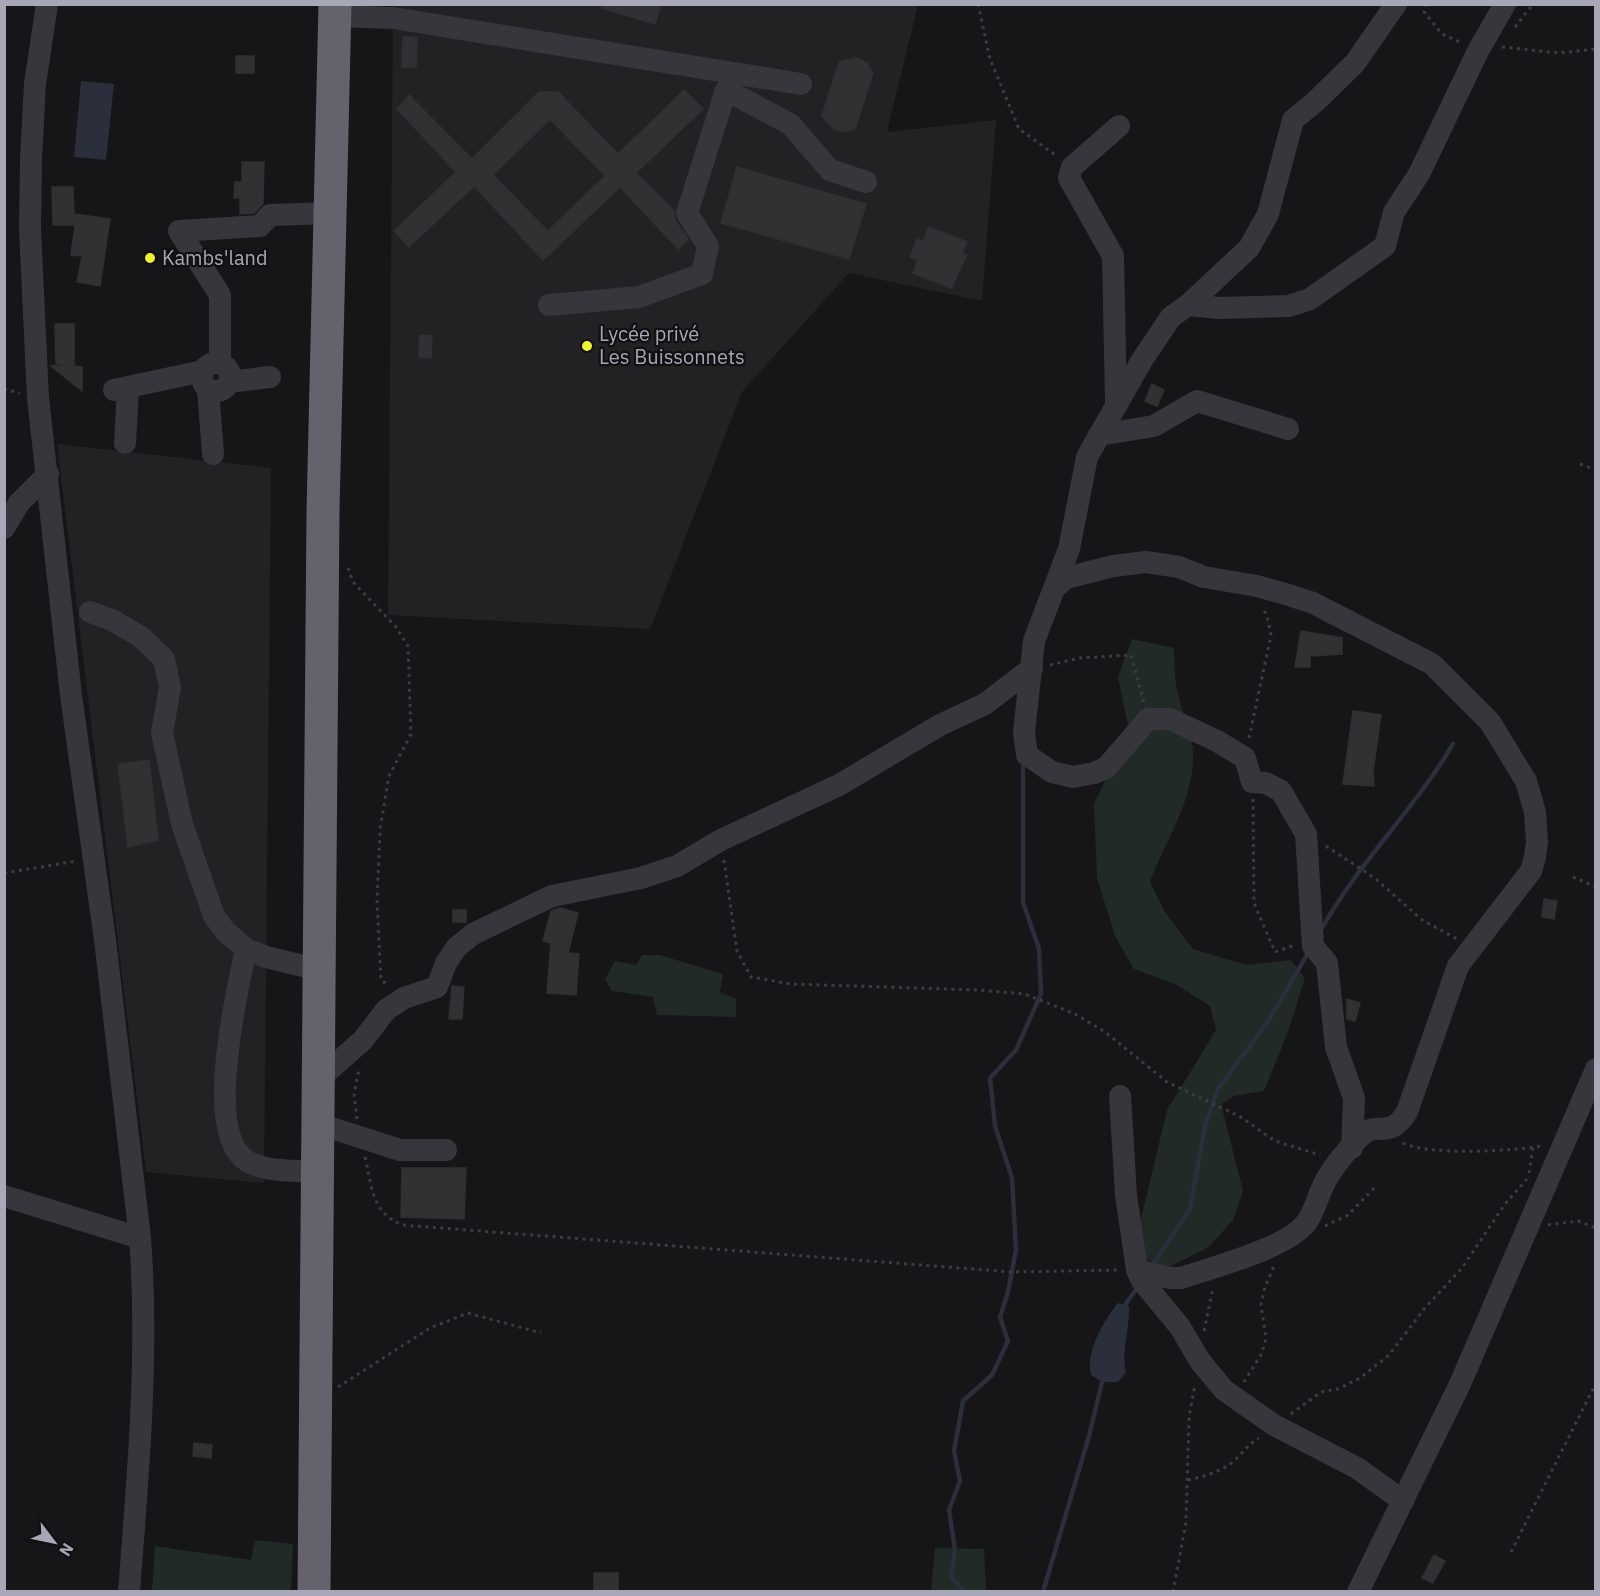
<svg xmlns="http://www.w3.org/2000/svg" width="1600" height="1596" viewBox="0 0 1600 1596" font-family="'IBM Plex Sans',sans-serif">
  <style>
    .built { fill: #222124 }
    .green { fill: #212a26 }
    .water { fill: #2b2e3b }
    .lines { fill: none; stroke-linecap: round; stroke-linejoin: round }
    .stream { stroke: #2b2e3b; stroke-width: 4.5 }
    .building { fill: #313033; stroke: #312f33; stroke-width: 1.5; fill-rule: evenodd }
    .path { stroke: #3d3c43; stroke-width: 3; stroke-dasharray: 3 4.5; stroke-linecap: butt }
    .minor { stroke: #37363c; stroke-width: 22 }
    .highway { stroke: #63626d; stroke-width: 33 }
    .poi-dot { fill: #ebf332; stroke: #111012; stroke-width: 2 }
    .labels { text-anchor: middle; stroke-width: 4.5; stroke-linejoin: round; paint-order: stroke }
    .poi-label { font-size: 20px; fill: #a8a7b7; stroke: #111012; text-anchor: start }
  </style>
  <rect width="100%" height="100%" fill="#161517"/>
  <!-- built -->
  <g class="built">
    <path d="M393,5h525l-31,127 109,-12 -14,181 -133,-28 -107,119 -92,237 -262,-14z"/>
    <path d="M57,444l214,24 -7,715 -118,-11z"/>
  </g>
  <!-- green -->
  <g class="green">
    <path d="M1132,639l42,9c1,15 0,32 4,46 5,23 17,43 15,67 -2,44 -28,81 -43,121l15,30 28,37 54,16 44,-5 14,18 -17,54 -24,59 -30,5 -13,8 22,87 -10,29 -24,27 -42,21 -25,-11 -1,-38 26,-109 49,-80 -6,-24 -35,-22 -41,-15 -19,-33 -18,-58 -3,-74 35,-73 -11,-54z"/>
    <path d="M642,955h18l63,19 -3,18 16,7v18l-79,-2 -4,-18 -41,-6 -7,-12 10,-18 21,4z"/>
    <path d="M255,1540l38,4 -2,47h-139l3,-45 96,14z"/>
    <path d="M935,1548l49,1 2,42h-55z"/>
  </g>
  <!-- water -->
  <g class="water">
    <path d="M81,81l33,3 -8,76 -32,-3z"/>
    <path d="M1118,1303l11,3c1,23 -8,43 -3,66l-8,10h-16l-11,-7c-6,-22 13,-55 27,-72z"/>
  </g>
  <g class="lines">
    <!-- stream -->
    <g class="stream">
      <path d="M1321,930c37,-67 93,-120 132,-186"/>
      <path d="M1151,1268l39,-59 15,-83 13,-37 51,-69 39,-67"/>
      <path d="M1122,1309l16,-22"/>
      <path d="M964,1592l-13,-15 4,-27 -6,-40 11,-29 -6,-30 9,-50 29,-26 16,-34 -8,-24 8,-25 8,-42 -4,-72 -17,-52 -5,-48 26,-28 25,-56 -2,-45 -16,-47v-137"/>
      <path d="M1043,1592l46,-156 14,-58"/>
    </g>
  </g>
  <!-- building -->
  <g class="building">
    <path d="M602,4h59l-6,20 -53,-16z"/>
    <path d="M403,37h14l-1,30h-14z"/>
    <rect x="236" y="56" width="18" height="17"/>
    <path d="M856,58l11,5 6,10 -18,56 -12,3 -10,-4 -11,-12 17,-54z"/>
    <path d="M684,90l19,19 -67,64 38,38 1,9 13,19 -10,10 -58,-62 -77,73 -69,-74 -65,61 -15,-16 62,-59 -59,-63 12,-14 63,64 67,-67h19l60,62zM550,119l55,57 -57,55 -55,-56z"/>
    <path d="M242,162h22l-1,42 -9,9 -14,1v-16h-6l1,-16h7z"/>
    <path d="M737,167l129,37 -17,55 -128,-36z"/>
    <path d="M52,187h21l1,27 36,5 -10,67 -23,-4 5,-26 -11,-1 4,-30h-22z"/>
    <path d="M929,227l38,15 -5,12 5,1 -16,33 -38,-15 5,-13 -8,-3 7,-18 6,3z"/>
    <path d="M55,324h19v42l8,1v24l-31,-25h11v-2h-6z"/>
    <path d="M420,335l12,1 -1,22 -12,-1z"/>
    <path d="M1152,384l12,6 -7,16 -12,-5z"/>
    <path d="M1301,631l41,7v16l-32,2v11h-15z"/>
    <path d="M1353,711l28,4 -8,57 1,14 -31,-2z"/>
    <path d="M149,760l9,80 -30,7 -10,-83z"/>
    <path d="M1544,899l13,2 -3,18 -12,-2z"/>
    <path d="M560,908l18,5 -10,40 11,1 -3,41 -29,-2 4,-50 -8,-2 8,-30z"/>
    <rect x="453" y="910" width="13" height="12"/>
    <path d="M452,986l12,1 -2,32h-13z"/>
    <path d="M1347,999l13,4 -5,18 -8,-2z"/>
    <path d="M402,1168h64l-2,51 -63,-2z"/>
    <path d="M194,1443l18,2 -1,13 -18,-2z"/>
    <path d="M1434,1555l11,6 -12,22 -11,-5z"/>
    <rect x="594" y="1573" width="24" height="19"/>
  </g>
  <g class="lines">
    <!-- path -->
    <g class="path">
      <path d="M978,4l12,55 29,70 39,28"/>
      <path d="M1427,4l-3,8 18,22 20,9"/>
      <path d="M1515,27l18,-23"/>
      <path d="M1502,47l57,6 37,-4"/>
      <path d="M4,389l16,4"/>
      <path d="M1580,464l16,6"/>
      <path d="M348,568l5,14 43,45 12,19 3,88 -22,42 -9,53 -3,72 4,79 8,6"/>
      <path d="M1050,665l30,-7 51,-3 13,48"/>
      <path d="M1249,738l22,-103 -4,-19 -5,-9"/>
      <path d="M1253,799l1,104 21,49 20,-7"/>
      <path d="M1326,846l50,33 46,41 35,19"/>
      <path d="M724,860l13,91 14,26 40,7 187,6 47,4 50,20 30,18 62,50 72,34 36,25 45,14"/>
      <path d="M4,873l73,-12"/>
      <path d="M1573,877l23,10"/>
      <path d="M357,1119l-3,-25 5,-25"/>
      <path d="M1403,1143c26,13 109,8 139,3"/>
      <path d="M365,1157c7,29 6,55 37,68l610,47 106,-2"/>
      <path d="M1529,1173l4,-26"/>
      <path d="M1548,1225l30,-4 18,7"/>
      <path d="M1325,1226l23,-11 29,-30"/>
      <path d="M1204,1331l9,-43"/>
      <path d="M1244,1382l18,-29 4,-15 -5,-33 4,-18 9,-21"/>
      <path d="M338,1387l92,-59 38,-15 73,20"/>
      <path d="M1291,1414l30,-22 17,-3 22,-11 29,-23 35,-46 38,-41 43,-64 22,-25"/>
      <path d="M1188,1480c16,-4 33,-8 46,-19 9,-8 14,-17 25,-23"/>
      <path d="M1511,1552l85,-169"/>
      <path d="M1173,1592l13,-70 3,-105 6,-32"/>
    </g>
    <!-- minor -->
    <g class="minor">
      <path d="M47,4l-12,80 -4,75 -1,70 8,169 33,297 34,245 35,298c9,117 -2,236 -11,354"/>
      <path d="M335,16l58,2 408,66"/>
      <path d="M549,305l90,-8 63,-23 6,-28 -21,-33 39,-123 64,34 40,46 36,12"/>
      <path d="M1188,305l61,-57 19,-34 25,-94 22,-18 40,-39 41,-59"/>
      <circle cx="216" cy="377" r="14"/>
      <path d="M220,363v-68l-41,-64 81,-5 10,-11 61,-2"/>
      <path d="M229,382l41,-5"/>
      <path d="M208,389l5,65"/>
      <path d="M114,390l89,-19"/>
      <path d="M1116,401l-3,-145 -44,-78 3,-11 47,-41"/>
      <path d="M1099,435l55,-9 43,-25 91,28"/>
      <path d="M125,443l3,-54"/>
      <path d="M4,528l15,-25 29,-29"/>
      <path d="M1057,586l9,-8 47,-12 33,-4 33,5 25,10 53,9 32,9 24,8 119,61 58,58 36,59 9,31 2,30 -2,15 -4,14 -73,95 -51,146c-18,29 -29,8 -45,23 -13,12 -29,32 -37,47 -7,13 -10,29 -19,41 -19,25 -95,45 -125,55h-11l-33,-8"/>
      <path d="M90,612l22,8 29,17 23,22 6,28 -8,46 20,91 32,92 12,16 20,17 20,8 54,13"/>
      <path d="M246,949c-9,42 -43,185 1,212 20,12 48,9 71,11"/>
      <path d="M319,1079l44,-39 23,-30 18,-12 33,-11 9,-24 11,-16 16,-13 79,-38 89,-18 36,-12 44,-26 118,-55 101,-60 45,-21 47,-36"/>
      <path d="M1120,1096l6,99 11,75 5,11 38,46 20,34 24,29 50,35 83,43 46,33"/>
      <path d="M319,1124l81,26h46"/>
      <path d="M1352,1148l2,-50 -18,-51 -9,-84 -14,-17 -7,-112 -25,-43 -15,-8 -14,-1 -7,-24 -28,-17 -47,-22h-22l-42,49 -12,5 -21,4 -21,-5 -25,-17 -3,-23 10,-91 35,-92 18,-92 55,-97 29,-43 17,-12 32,3 69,-2 21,-7 75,-53 9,-34 25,-38 59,-123 27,-47"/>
      <path d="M4,1196l136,42"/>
      <path d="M1358,1592l102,-208 136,-315"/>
    </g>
    <!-- highway -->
    <path class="highway" d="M314,1592l9,-1081 12,-507"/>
  </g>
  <!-- markers -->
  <g class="poi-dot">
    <circle cx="150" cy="258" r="6"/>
    <circle cx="587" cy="346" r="6"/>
  </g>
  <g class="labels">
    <!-- poi labels -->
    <g class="poi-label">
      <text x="162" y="265">Kambs'land</text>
      <text x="599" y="341">Lycée privé<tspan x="599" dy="23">Les Buissonnets</tspan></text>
    </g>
  </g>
  <!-- border -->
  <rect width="1600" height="1596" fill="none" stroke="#a8a7b7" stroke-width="12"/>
  <!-- north arrow -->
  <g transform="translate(54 1542) rotate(122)" stroke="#111012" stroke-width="4.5" paint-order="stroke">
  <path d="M0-4.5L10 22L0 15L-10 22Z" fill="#a8a7b7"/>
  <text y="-9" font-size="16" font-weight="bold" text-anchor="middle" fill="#a8a7b7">N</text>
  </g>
</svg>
